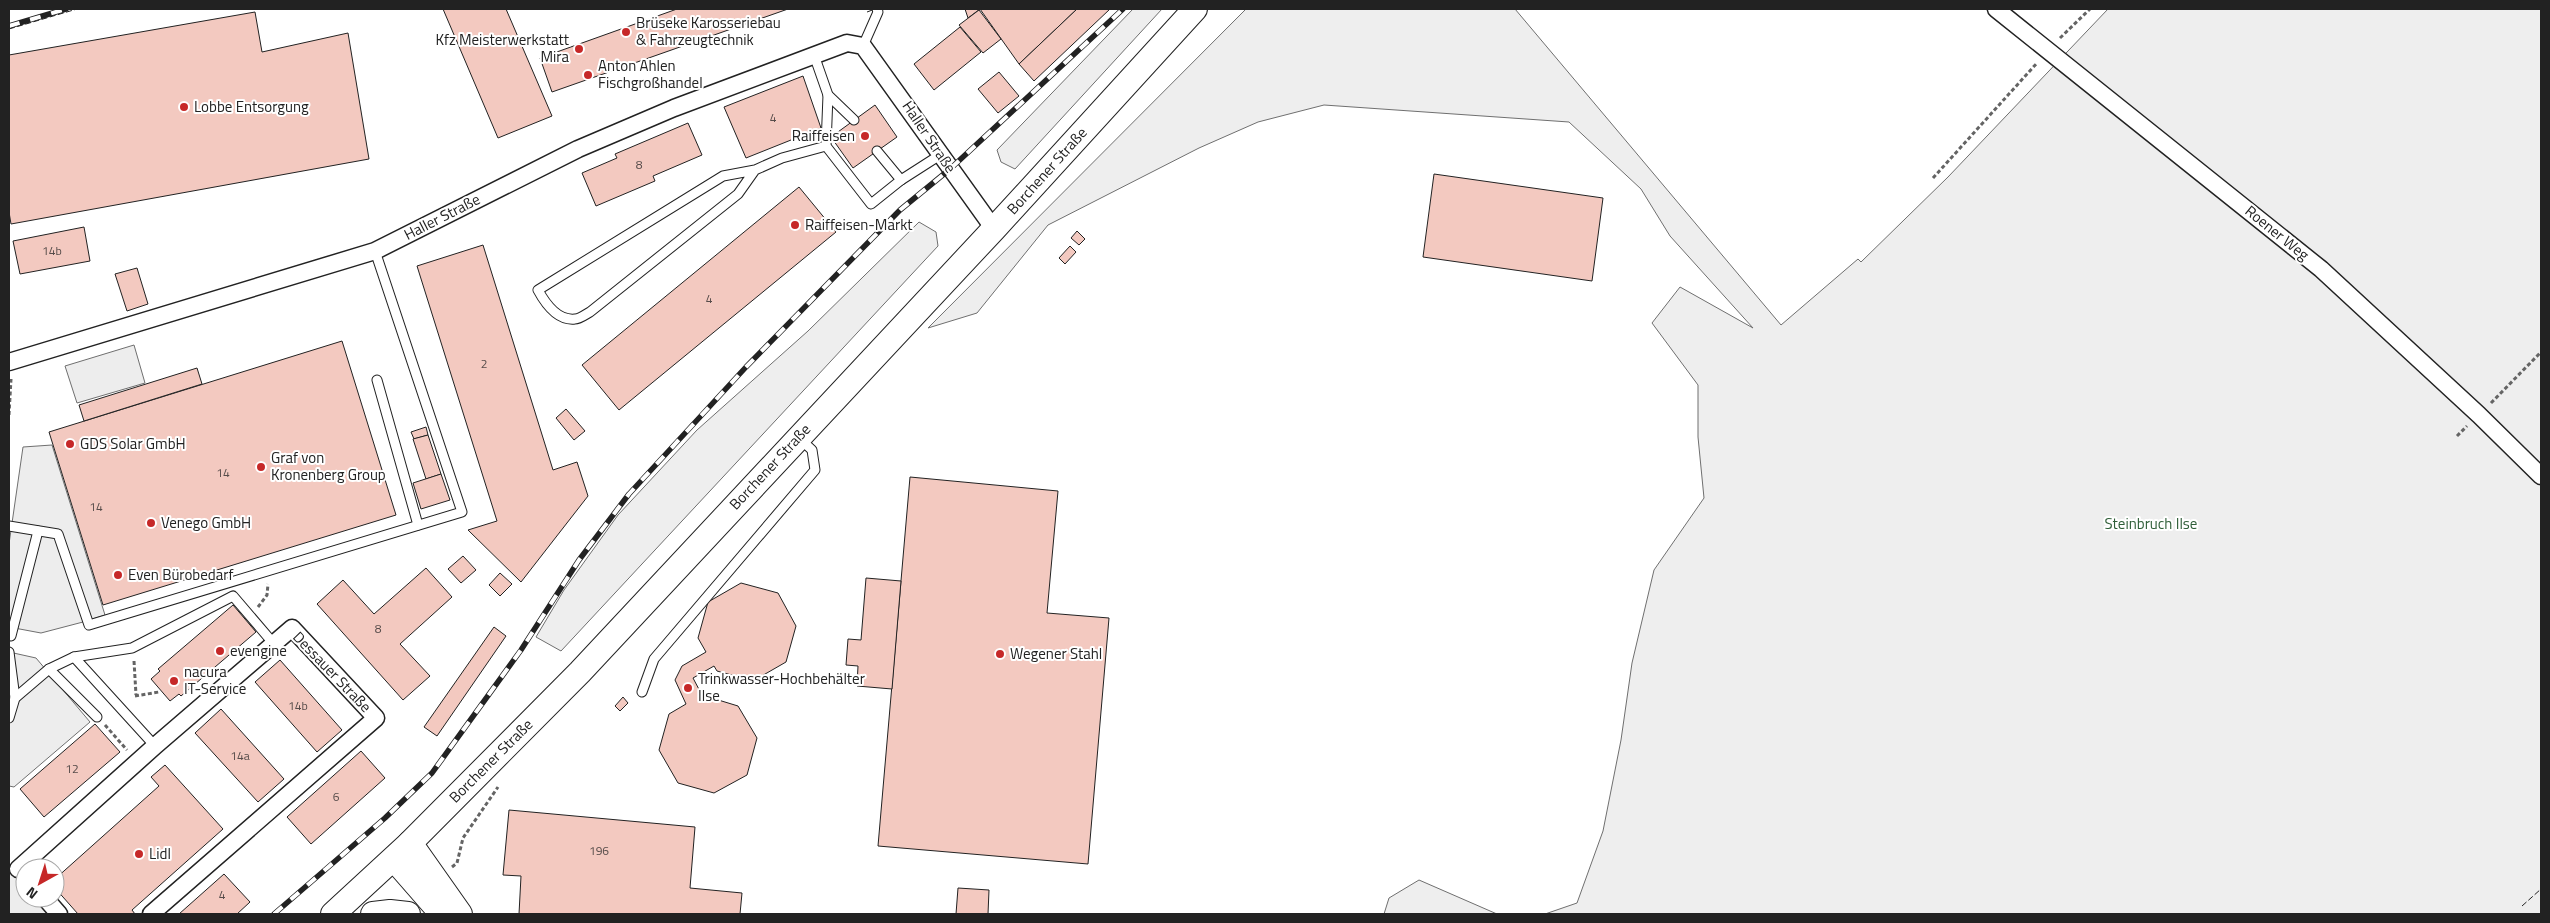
<svg xmlns="http://www.w3.org/2000/svg" width="2550" height="923" viewBox="0 0 2550 923" font-family="'Titillium Web',sans-serif">
  <style>
    .green { fill: #eee; stroke: #6f6f6f }
    .parking { fill: #ededed; stroke: #6f6f6f }
    .building { fill: #f3c9c0; stroke: #222 }
    .lines { fill: none; stroke-linecap: round; stroke-linejoin: round }
    .lane-casing { stroke: #222; stroke-width: 11 }
    .street-casing { stroke: #222; stroke-width: 19 }
    .secondary-casing { stroke: #222; stroke-width: 26 }
    .path { stroke: #646464; stroke-width: 3; stroke-dasharray: 4 2.5; stroke-linecap: butt }
    .lane { stroke: #fff; stroke-width: 9 }
    .street { stroke: #fff; stroke-width: 16 }
    .secondary { stroke: #fff; stroke-width: 24 }
    .rail-casing { stroke: #222; stroke-width: 5.5 }
    .rail { stroke: #fff; stroke-width: 4; stroke-dasharray: 11; stroke-linecap: butt }
    .fence { stroke: #222; stroke-width: 1; stroke-dasharray: 6 2.5; stroke-linecap: butt }
    .poi-dot { fill: #c62828; stroke: #fff; stroke-width: 2 }
    .labels { text-anchor: middle; stroke-width: 4; stroke-linejoin: round; paint-order: stroke }
    .number-label { font-size: 12px; fill: #564c4a }
    .poi-label { font-size: 15px; fill: #222; stroke: #fff; text-anchor: start }
    .street-label { font-size: 15px; fill: #222; stroke: #fff }
    .park-label { font-size: 15px; fill: #2f5e38; stroke: #fff }
  </style>
  <rect width="100%" height="100%" fill="#fff"/>
  <!-- green -->
  <g class="green">
    <path d="M1133,9h29l-147,160 -14,-7 -4,-12z"/>
    <path d="M1246,9h269l266,316 77,-66 3,3 87,-85 160,-168h433v905h-996l32,-11 26,-72 18,-91 11,-77 22,-93 50,-72 -6,-61v-52l-46,-62 28,-36 73,41 -83,-92 -29,-47 -72,-67 -245,-17 -66,17 -59,26 -151,77 -71,88 -49,15z"/>
    <path d="M919,222l17,10 2,14 -377,405 -25,-14 28,-47 54,-75 79,-85 111,-99z"/>
    <path d="M1419,880l78,34h-113l5,-16z"/>
  </g>
  <!-- parking -->
  <g class="parking">
    <path d="M134,345l11,38 -68,20 -12,-37z"/>
    <path d="M52,445l53,170 -22,7 -42,11 -32,-6v-83l14,-97z"/>
    <path d="M9,652l27,6 54,64 -76,65 -5,-1z"/>
    <path d="M19,864l6,7v27h24l15,16h-55v-40z"/>
  </g>
  <!-- building -->
  <g class="building">
    <path d="M443,9h63l46,107 -54,22z"/>
    <path d="M677,9h111l-236,83 -12,-34z"/>
    <path d="M965,9h15l-12,9z"/>
    <path d="M980,9h97l-58,55z"/>
    <path d="M1077,9h33l-76,72 -15,-17z"/>
    <path d="M979,10l22,29 -18,14 -24,-28z"/>
    <path d="M255,12l7,40 86,-19 21,126 -358,65 -2,-12v-157z"/>
    <path d="M960,27l21,25 -47,38 -20,-26z"/>
    <path d="M999,72l20,24 -21,17 -20,-24z"/>
    <path d="M803,76l18,52 -75,30 -22,-51z"/>
    <path d="M875,105l22,32 -44,31 -22,-31z"/>
    <path d="M688,123l14,32 -49,21 2,5 -59,25 -14,-33 35,-15 -2,-4z"/>
    <path d="M1434,174l169,24 -11,83 -169,-24z"/>
    <path d="M799,187l37,45 -217,178 -37,-45z"/>
    <path d="M84,227l6,34 -70,13 -7,-33z"/>
    <path d="M1077,231l8,8 -6,6 -8,-7z"/>
    <path d="M483,245l70,225 24,-8 11,34 -67,86 -53,-52 29,-9 -80,-255z"/>
    <path d="M1070,246l6,6 -11,12 -6,-6z"/>
    <path d="M137,268l11,36 -21,7 -12,-37z"/>
    <path d="M342,341l54,174 -293,90 -54,-173z"/>
    <path d="M197,368l5,16 -118,37 -5,-16z"/>
    <path d="M566,409l19,22 -11,9 -18,-22z"/>
    <path d="M426,427l2,8 -14,4 -3,-7z"/>
    <path d="M428,435l13,39 -15,5 -13,-40z"/>
    <path d="M441,474l9,26 -29,9 -8,-26z"/>
    <path d="M910,477l148,14 -11,122 62,5 -21,246 -210,-18z"/>
    <path d="M463,556l13,14 -15,13 -13,-14z"/>
    <path d="M426,568l26,29 -52,47 30,32 -27,24 -86,-96 26,-24 31,34z"/>
    <path d="M500,573l12,11 -12,12 -11,-11z"/>
    <path d="M866,578l35,3 -9,108 -35,-3 1,-20 -12,-1 2,-26 13,1z"/>
    <path d="M741,583l37,10 18,33 -10,36 -33,19 -36,-10 -3,-5 -21,12 9,17 36,11 19,32 -10,37 -33,18 -36,-10 -19,-33 10,-36 17,-10 -11,-24 7,-14 24,-14 -8,-14 10,-36z"/>
    <path d="M233,605l23,27 -75,64 -2,-2 -9,7 -19,-22 9,-8 -2,-2z"/>
    <path d="M494,627l12,9 -69,100 -13,-9z"/>
    <path d="M280,660l62,70 -25,22 -62,-70z"/>
    <path d="M623,697l5,6 -8,8 -5,-5z"/>
    <path d="M221,709l63,70 -26,23 -63,-69z"/>
    <path d="M95,724l25,28 -76,65 -24,-28z"/>
    <path d="M361,751l24,27 -74,66 -24,-27z"/>
    <path d="M165,765l58,64 -91,81 3,4h-57l-23,-26v-9l104,-93 -8,-9z"/>
    <path d="M509,810l186,17 -5,61 52,5 -2,21h-221l2,-38 -18,-1z"/>
    <path d="M224,874l26,28 -13,12h-58z"/>
    <path d="M958,888l31,2 -1,24h-32z"/>
  </g>
  <g class="lines">
    <defs>
      <g id="lane">
        <path d="M863,46l15,-34 -1,-3"/>
        <path d="M814,55l14,40 26,25"/>
        <path d="M828,95l-2,51 45,58 30,-24 39,-25"/>
        <path d="M877,151l24,29"/>
        <path d="M755,170l-32,6 -185,114c7,13 19,31 37,29 5,0 11,-5 15,-7l148,-118 17,-24 27,-12 44,-12"/>
        <path d="M377,380l41,145"/>
        <path d="M9,526l49,8 31,91 373,-113 -87,-261"/>
        <path d="M11,636l27,-105"/>
        <path d="M9,652l6,46"/>
        <path d="M74,657l81,89"/>
        <path d="M49,669l48,48"/>
        <path d="M642,692l12,-33 161,-189 -3,-20 -13,-12"/>
        <path d="M9,718l6,-20 34,-29 25,-12 58,-9 101,-52 41,48"/>
      </g>
      <g id="street">
        <path d="M1996,9l325,260 158,146 62,61"/>
        <path d="M9,362l366,-111 203,-102 96,-41 173,-65 16,3 131,183"/>
        <path d="M18,869l137,-123 137,-118 84,90 -225,196"/>
        <path d="M45,898l14,16"/>
      </g>
      <g id="secondary">
        <path d="M410,843l50,71"/>
        <path d="M394,859l48,55"/>
        <path d="M333,914l77,-71 170,-171 414,-443 201,-220"/>
        <path d="M373,914l17,-2 18,2"/>
      </g>
    </defs>
    <!-- lane casing -->
    <use href="#lane" class="lane-casing"/>
    <!-- street casing -->
    <use href="#street" class="street-casing"/>
    <!-- secondary casing -->
    <use href="#secondary" class="secondary-casing"/>
    <!-- path -->
    <g class="path">
      <path d="M2060,38l30,-29"/>
      <path d="M1933,178l104,-115"/>
      <path d="M2491,403l50,-51"/>
      <path d="M9,415l2,-36"/>
      <path d="M2457,436l10,-10"/>
      <path d="M258,607l9,-12 1,-11"/>
      <path d="M134,661l2,34"/>
      <path d="M135,696l24,-4"/>
      <path d="M105,725l22,25"/>
      <path d="M452,867l5,-4 6,-25 35,-51"/>
    </g>
    <!-- lane -->
    <use href="#lane" class="lane"/>
    <!-- street -->
    <use href="#street" class="street"/>
    <!-- secondary -->
    <use href="#secondary" class="secondary"/>
    <defs>
      <g id="rail">
        <path d="M9,26l57,-17"/>
        <path d="M274,914l111,-96 47,-45 89,-123 58,-90 50,-66 117,-127 154,-157 50,-41 173,-160"/>
      </g>
    </defs>
    <!-- rail casing -->
    <use href="#rail" class="rail-casing"/>
    <!-- rail -->
    <use href="#rail" class="rail"/>
    <!-- fence -->
    <g class="fence">
      <path d="M867,12l8,-3"/>
      <path d="M9,29l68,-20"/>
      <path d="M2522,906l19,-17"/>
    </g>
  </g>
  <!-- markers -->
  <g class="poi-dot">
    <circle cx="626" cy="32" r="5"/>
    <circle cx="579" cy="49" r="5"/>
    <circle cx="588" cy="75" r="5"/>
    <circle cx="184" cy="107" r="5"/>
    <circle cx="865" cy="136" r="5"/>
    <circle cx="795" cy="225" r="5"/>
    <circle cx="70" cy="444" r="5"/>
    <circle cx="261" cy="467" r="5"/>
    <circle cx="151" cy="523" r="5"/>
    <circle cx="118" cy="575" r="5"/>
    <circle cx="220" cy="651" r="5"/>
    <circle cx="1000" cy="654" r="5"/>
    <circle cx="174" cy="681" r="5"/>
    <circle cx="688" cy="688" r="5"/>
    <circle cx="139" cy="854" r="5"/>
  </g>
  <g class="labels">
    <!-- number labels -->
    <g class="number-label">
      <text x="773" y="122">4</text>
      <text x="639" y="169">8</text>
      <text x="52" y="255">14b</text>
      <text x="709" y="303">4</text>
      <text x="484" y="368">2</text>
      <text x="223" y="477">14</text>
      <text x="96" y="511">14</text>
      <text x="378" y="633">8</text>
      <text x="298" y="710">14b</text>
      <text x="240" y="760">14a</text>
      <text x="72" y="773">12</text>
      <text x="336" y="801">6</text>
      <text x="599" y="855">196</text>
      <text x="222" y="899">4</text>
    </g>
    <!-- poi labels -->
    <g class="poi-label">
      <text x="636" y="28">Brüseke Karosseriebau<tspan x="636" dy="17">&amp; Fahrzeugtechnik</tspan></text>
      <text x="569" y="45" text-anchor="end">Kfz Meisterwerkstatt<tspan x="569" dy="17">Mira</tspan></text>
      <text x="598" y="71">Anton Ahlen<tspan x="598" dy="17">Fischgroßhandel</tspan></text>
      <text x="194" y="112">Lobbe Entsorgung</text>
      <text x="855" y="141" text-anchor="end">Raiffeisen</text>
      <text x="805" y="230">Raiffeisen-Markt</text>
      <text x="80" y="449">GDS Solar GmbH</text>
      <text x="271" y="463">Graf von<tspan x="271" dy="17">Kronenberg Group</tspan></text>
      <text x="161" y="528">Venego GmbH</text>
      <text x="128" y="580">Even Bürobedarf</text>
      <text x="230" y="656">evengine</text>
      <text x="1010" y="659">Wegener Stahl</text>
      <text x="184" y="677">nacura<tspan x="184" dy="17">IT-Service</tspan></text>
      <text x="698" y="684">Trinkwasser-Hochbehälter<tspan x="698" dy="17">Ilse</tspan></text>
      <text x="149" y="859">Lidl</text>
    </g>
    <!-- street labels -->
    <g class="street-label">
      <text transform="translate(929 137) rotate(56)" y="5">Haller Straße</text>
      <text transform="translate(1047 171) rotate(-48)" y="5">Borchener Straße</text>
      <text transform="translate(442 217) rotate(-27)" y="5">Haller Straße</text>
      <text transform="translate(2277 233) rotate(39)" y="5">Roener Weg</text>
      <text transform="translate(770 467) rotate(-47)" y="5">Borchener Straße</text>
      <text transform="translate(332 672) rotate(46)" y="5">Dessauer Straße</text>
      <text transform="translate(491 761) rotate(-45)" y="5">Borchener Straße</text>
    </g>
    <!-- park labels -->
    <g class="park-label">
      <text x="2151" y="529">Steinbruch Ilse</text>
    </g>
  </g>
  <!-- border -->
  <rect width="2550" height="923" fill="none" stroke="#222222" stroke-width="20"/>
  <!-- north arrow -->
  <g transform="translate(40 883) rotate(219)"><circle r="24" fill="#ffffff" stroke="#a7a7a7"/>
  <path d="M0-4L9 19L0 12L-9 19Z" fill="#c62828"/>
  <text y="-8" font-size="14" font-weight="bold" text-anchor="middle" fill="#222222">N</text>
  </g>
</svg>
